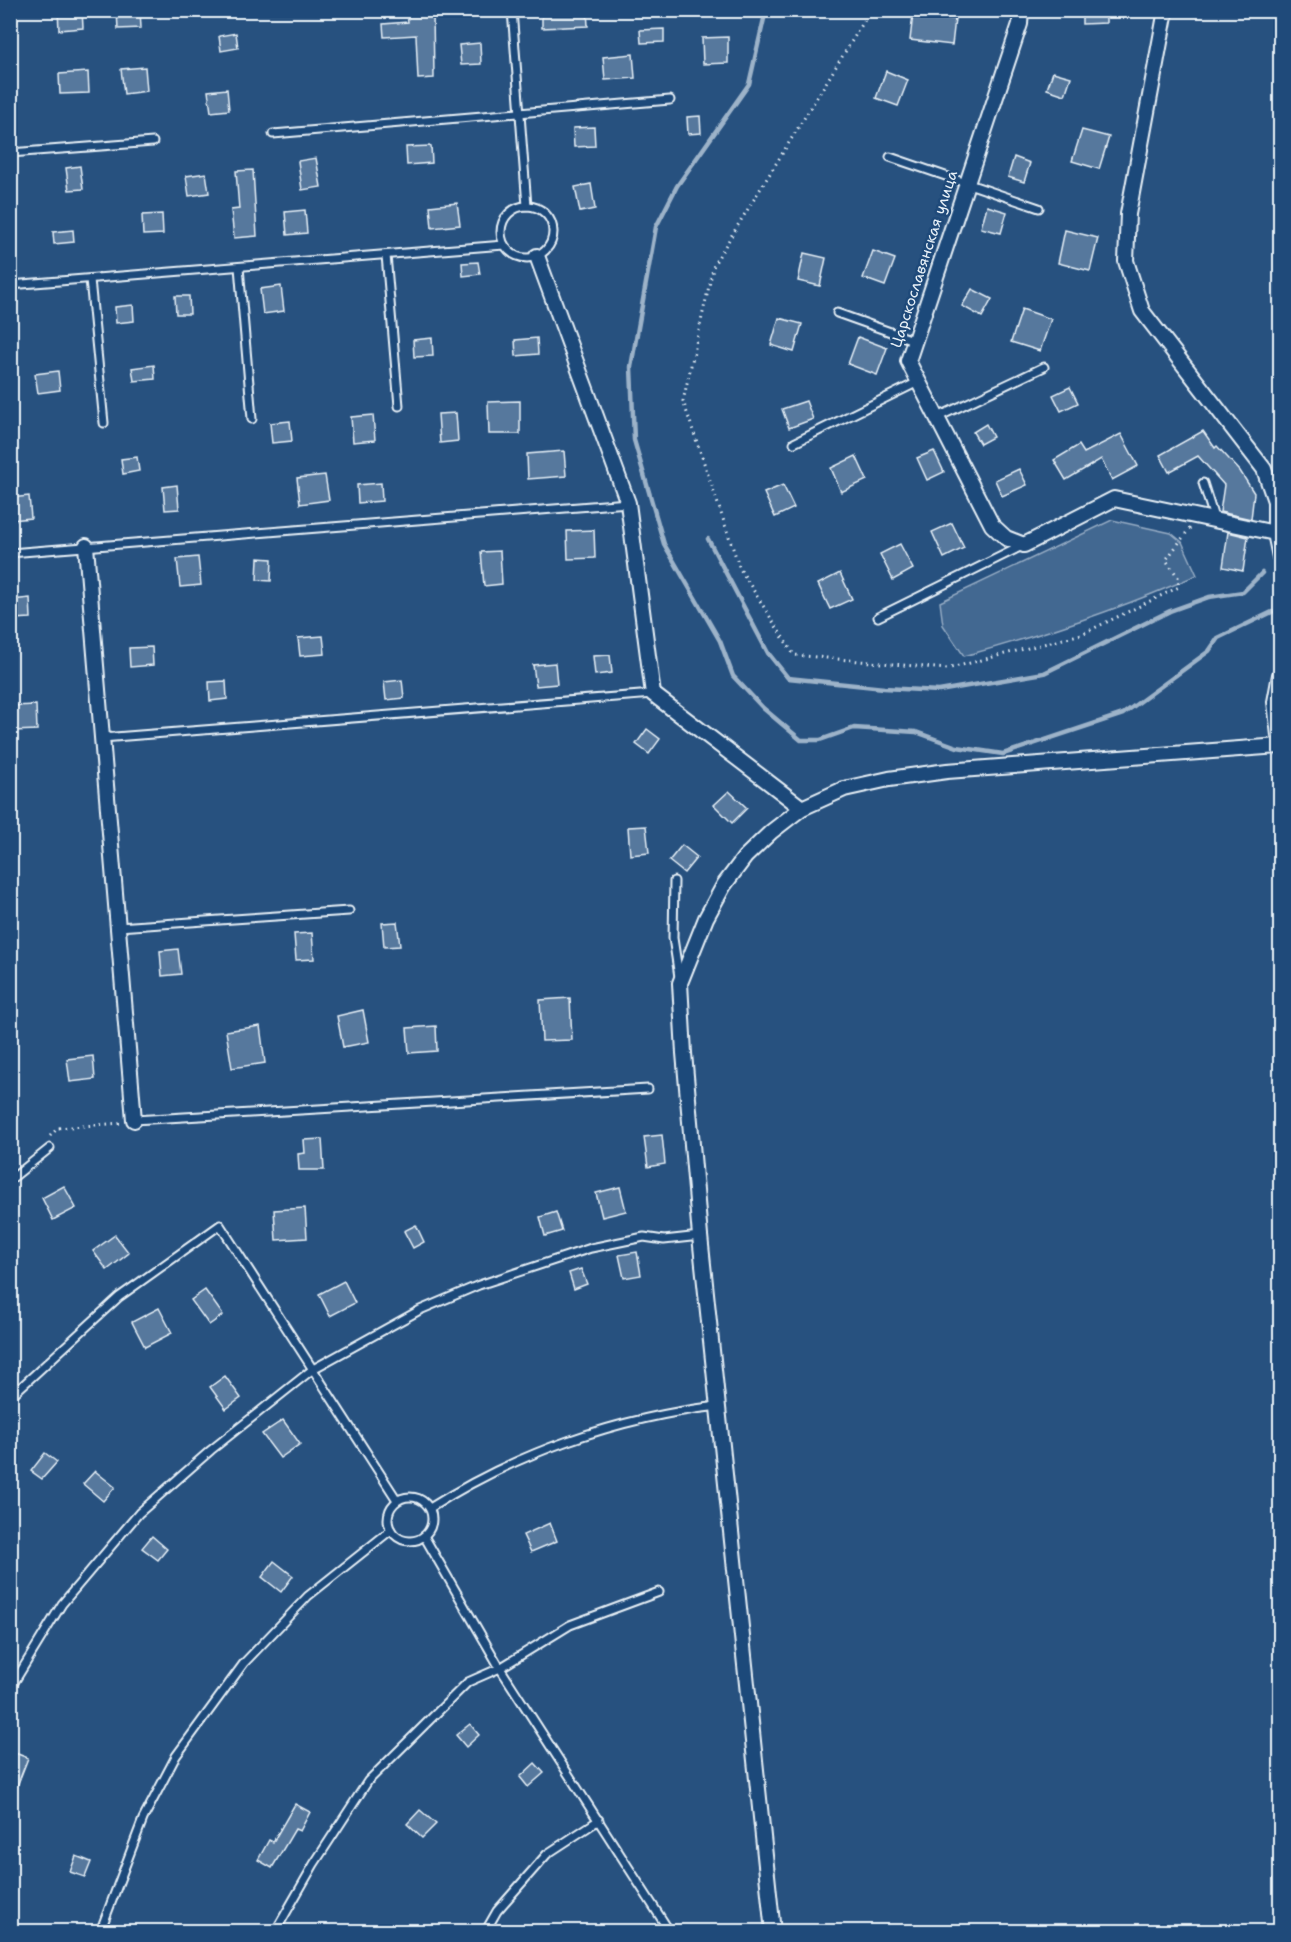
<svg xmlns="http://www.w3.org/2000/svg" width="1291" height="1942" viewBox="0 0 1291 1942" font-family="'Shantell Sans',sans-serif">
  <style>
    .green { fill: #436891; stroke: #96acc4; stroke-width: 1.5 }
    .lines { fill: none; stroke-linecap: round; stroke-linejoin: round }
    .stream { stroke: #9db3c9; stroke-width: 4.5 }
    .building { fill: #57789d; stroke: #e8f1f8; stroke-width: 1.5 }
    .service-casing { stroke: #e8f1f8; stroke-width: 11 }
    .minor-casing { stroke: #e8f1f8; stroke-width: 18 }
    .path { stroke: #e8f1f8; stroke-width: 3; stroke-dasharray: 1.5 4.5; stroke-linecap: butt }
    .service { stroke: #1f4a7a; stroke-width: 7 }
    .minor { stroke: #1f4a7a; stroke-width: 14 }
    .labels { text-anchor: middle; stroke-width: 5; stroke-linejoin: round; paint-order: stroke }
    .street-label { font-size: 15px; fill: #e8f1f8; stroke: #1f4a7a }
  </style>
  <rect width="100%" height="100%" fill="#27517f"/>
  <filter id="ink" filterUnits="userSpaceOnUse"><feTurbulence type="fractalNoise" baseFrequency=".0167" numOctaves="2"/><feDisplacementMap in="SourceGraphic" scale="12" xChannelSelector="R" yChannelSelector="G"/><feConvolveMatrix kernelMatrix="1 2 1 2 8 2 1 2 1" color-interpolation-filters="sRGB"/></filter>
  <g filter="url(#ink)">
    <!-- green -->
    <path class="green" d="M1112,520l59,13 11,9 15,33c-77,34 -151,59 -233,81l-21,-31 -3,-23z"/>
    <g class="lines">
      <!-- stream -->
      <g class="stream">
        <path d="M766,10l-17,74 -72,102 -21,41 -25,140 3,73 30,104 56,97 13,35 30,32 38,32h19l34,-12 62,4 41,15 46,7 120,-40 86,-63 9,-13 54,-26"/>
        <path d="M708,539l60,114 20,25 96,10 55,3 105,-18 126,-62 39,-14 34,-5 19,-19"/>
      </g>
    </g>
    <!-- building -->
    <g class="building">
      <path d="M58,10h24l1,18 -24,2z"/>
      <path d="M117,10h23l1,18 -23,1z"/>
      <path d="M542,10h45l1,16 -46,2z"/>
      <path d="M1082,10h24v13l-24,1z"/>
      <path d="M433,12l1,66 -16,1 -2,-44 -32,2 -1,-13 25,-2 -1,-8z"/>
      <path d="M913,14l42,5 -3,26 -42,-5z"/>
      <path d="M664,29v13l-23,1 -1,-13z"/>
      <path d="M236,33l2,15 -17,3 -2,-15z"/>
      <path d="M728,37v26l-25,1 -1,-26z"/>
      <path d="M480,43l1,21 -20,1 -2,-20z"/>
      <path d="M633,54l2,24 -30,2 -2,-23z"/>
      <path d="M145,67l2,24 -23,3 -3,-25z"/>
      <path d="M886,71l22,9 -10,26 -22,-8z"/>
      <path d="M88,72l1,21 -29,1 -1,-20z"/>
      <path d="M1053,72l18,5 -6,18 -18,-6z"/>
      <path d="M227,89l2,21 -18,2 -3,-21z"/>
      <path d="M700,116l1,17 -13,1 -1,-17z"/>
      <path d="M594,127l1,19 -21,1 -1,-19z"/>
      <path d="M1082,130l27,7 -10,32 -27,-8z"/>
      <path d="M431,146l1,17 -25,2 -1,-18z"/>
      <path d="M1014,157l16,6 -6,19 -16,-5z"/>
      <path d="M316,158l5,29 -19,3 -4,-29z"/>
      <path d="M80,166l3,23 -14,1 -3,-22z"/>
      <path d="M253,170l4,66 -23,2 -3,-28 8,-1 -3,-38z"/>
      <path d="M206,173l3,20 -20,3 -3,-20z"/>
      <path d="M591,184l4,25 -15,3 -5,-25z"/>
      <path d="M457,203l3,22 -28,3 -2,-22z"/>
      <path d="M987,206l20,6 -6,21 -20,-5z"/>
      <path d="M305,210l2,23 -20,2 -2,-23z"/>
      <path d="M162,214l1,20 -20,1 -1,-20z"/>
      <path d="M73,230l1,12 -20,2 -1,-12z"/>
      <path d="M1065,230l33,8 -8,33 -32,-8z"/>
      <path d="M873,251l22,8 -10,27 -22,-8z"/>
      <path d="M804,253l22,5 -6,28 -22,-5z"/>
      <path d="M478,262l2,12 -17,2 -1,-13z"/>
      <path d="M281,286l3,25 -21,3 -3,-25z"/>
      <path d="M972,289l20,10 -10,18 -20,-11z"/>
      <path d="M175,296h14l1,18h-14z"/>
      <path d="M133,305l1,16 -18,2 -1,-16z"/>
      <path d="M1022,309l29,10 -11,32 -29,-9z"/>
      <path d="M779,318l23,6 -8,28 -23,-7z"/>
      <path d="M858,337l29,11 -10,27 -29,-11z"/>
      <path d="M432,338l1,18 -19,1 -1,-17z"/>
      <path d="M537,338l1,16 -22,2 -1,-16z"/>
      <path d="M154,365l1,14 -21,2 -2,-13z"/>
      <path d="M58,371l2,19 -22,3 -3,-19z"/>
      <path d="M1070,387l8,16 -17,8 -8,-16z"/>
      <path d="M520,401v33h-31l-1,-32z"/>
      <path d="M806,401l7,18 -24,9 -7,-19z"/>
      <path d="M456,413l2,28 -18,2 -2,-29z"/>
      <path d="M373,415l2,25 -22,2 -2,-25z"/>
      <path d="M290,421l2,20 -20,2 -2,-20z"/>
      <path d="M986,424l7,13 -13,7 -7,-12z"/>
      <path d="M1203,431l12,17 2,-2 23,25 14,22 -3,26 -31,-7 4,-27 -26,-29 -29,16 -9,-17z"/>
      <path d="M1121,434l17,32 -26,14 -11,-21 -35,21 -12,-20 25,-15 5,8z"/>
      <path d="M564,451l2,25 -38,3 -1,-25z"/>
      <path d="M934,451l10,21 -17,8 -10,-22z"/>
      <path d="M856,456l11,24 -26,12 -10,-24z"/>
      <path d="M137,457l2,14 -16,3 -2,-15z"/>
      <path d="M1019,469l8,16 -25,11 -7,-16z"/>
      <path d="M325,475l4,25 -29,4 -3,-26z"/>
      <path d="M381,483l1,18 -24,2 -1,-18z"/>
      <path d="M177,485l2,24 -14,1 -2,-23z"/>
      <path d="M783,485l11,23 -19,9 -11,-24z"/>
      <path d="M29,496l2,22 -19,2 -2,-22z"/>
      <path d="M952,523l12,25 -20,10 -12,-26z"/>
      <path d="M594,530l1,28 -27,1 -1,-28z"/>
      <path d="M1228,532l20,5 -5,34 -20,-4z"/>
      <path d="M900,544l13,25 -20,11 -13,-26z"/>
      <path d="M500,551l2,33 -18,2 -3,-34z"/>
      <path d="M198,557l3,28 -21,2 -3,-28z"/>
      <path d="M258,558l14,1 -1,22 -14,-1z"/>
      <path d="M840,573l12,26 -22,10 -12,-25z"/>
      <path d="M30,598l1,20 -18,1 -1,-19z"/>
      <path d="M323,636l2,18 -25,2 -2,-18z"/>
      <path d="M152,647l1,18 -23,2 -1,-19z"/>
      <path d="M610,655l2,18 -17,2 -2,-19z"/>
      <path d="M555,663l2,21 -21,2 -3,-21z"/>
      <path d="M402,680l2,18 -18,2 -2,-18z"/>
      <path d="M226,681l1,18 -17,2 -1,-19z"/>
      <path d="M36,705l1,25 -24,1 -1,-25z"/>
      <path d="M647,729l13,10 -11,15 -13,-10z"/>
      <path d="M729,791l18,17 -15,15 -18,-18z"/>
      <path d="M646,826l3,27 -19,2 -2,-28z"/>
      <path d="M682,845l15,12 -13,16 -15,-12z"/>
      <path d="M397,922l3,24 -16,1 -2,-24z"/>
      <path d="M312,933l2,26 -18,1 -2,-26z"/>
      <path d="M178,949l3,25 -19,2 -2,-25z"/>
      <path d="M570,998l2,42 -30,1 -2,-41z"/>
      <path d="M363,1010l6,32 -26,5 -6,-31z"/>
      <path d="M260,1026l5,37 -33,5 -6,-37z"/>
      <path d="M436,1026l1,25 -28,2 -2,-25z"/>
      <path d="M93,1056l2,23 -25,3 -3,-23z"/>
      <path d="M662,1135l3,29 -17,3 -4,-30z"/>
      <path d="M322,1139l2,31h-25l-1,-16 7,-1 -1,-13z"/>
      <path d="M64,1186l12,22 -23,12 -11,-22z"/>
      <path d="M620,1187l6,24 -24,6 -6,-24z"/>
      <path d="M305,1208l2,30 -31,2 -2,-30z"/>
      <path d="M556,1212l6,19 -17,5 -5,-19z"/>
      <path d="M416,1225l8,17 -11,6 -9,-17z"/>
      <path d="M115,1235l14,18 -22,17 -14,-19z"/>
      <path d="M637,1252l4,23 -17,3 -5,-23z"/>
      <path d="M581,1269l6,15 -13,5 -5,-16z"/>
      <path d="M344,1281l11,22 -25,13 -11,-22z"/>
      <path d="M205,1290l18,25 -14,10 -18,-25z"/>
      <path d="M159,1308l13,25 -27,14 -13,-25z"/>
      <path d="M225,1376l16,22 -15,11 -16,-22z"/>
      <path d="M283,1420l17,24 -20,14 -18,-24z"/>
      <path d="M45,1453l12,9 -15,17 -11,-8z"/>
      <path d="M95,1471l20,16 -12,14 -20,-17z"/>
      <path d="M550,1523l7,18 -26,11 -8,-17z"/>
      <path d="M152,1536l15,13 -9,11 -16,-12z"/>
      <path d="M274,1561l19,15 -12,16 -19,-15z"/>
      <path d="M470,1724l9,11 -13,12 -10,-12z"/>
      <path d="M10,1751l18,7 -16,41h-2z"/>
      <path d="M535,1763l9,10 -16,14 -8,-10z"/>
      <path d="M295,1804l15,8 -10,19 -5,-2 -23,39 -14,-8 11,-20 4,2z"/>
      <path d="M420,1810l16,14 -14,14 -15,-14z"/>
      <path d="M76,1856l15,6 -6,15 -15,-5z"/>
    </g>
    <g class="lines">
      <defs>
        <g id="service">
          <path d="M512,10l15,196"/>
          <path d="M273,134l397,-34"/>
          <path d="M10,153l143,-11"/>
          <path d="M890,157l149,51"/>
          <circle cx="527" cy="232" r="26"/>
          <path d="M386,255l13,151"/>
          <path d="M239,267l13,152"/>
          <path d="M90,279l14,144"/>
          <path d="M10,285l494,-40"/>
          <path d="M837,313l76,27"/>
          <path d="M938,417l106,-50"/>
          <path d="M794,443l124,-61"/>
          <path d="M1203,483l12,38"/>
          <path d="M10,553l618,-50"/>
          <path d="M878,617l144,-71"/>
          <path d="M102,738l551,-44"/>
          <path d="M674,881l-1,57 6,39"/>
          <path d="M118,927l231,-16"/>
          <path d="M134,1120l514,-31"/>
          <path d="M10,1180l40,-32"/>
          <path d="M10,1397l109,-100 101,-72 177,275"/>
          <circle cx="410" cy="1519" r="22"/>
          <path d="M430,1508c84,-54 188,-91 289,-102"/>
          <path d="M424,1536l76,132 70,-43 89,-33"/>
          <path d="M10,1689l52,-85 77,-91 72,-63 102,-81 107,-59 59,-25 112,-37 53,-11 20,3 36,-4"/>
          <path d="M100,1932l43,-113 33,-63 68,-93 64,-67 83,-66"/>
          <path d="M275,1932l39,-68 54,-83 100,-99 32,-14 170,264"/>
          <path d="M485,1932l12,-21 50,-57 52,-34"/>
        </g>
        <g id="minor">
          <path d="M1021,10l-1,14 -112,337 84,164 14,13 18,7 90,-46 161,34"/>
          <path d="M1166,10l-38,204 -2,47 16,50 122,158 11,32v32l5,24"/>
          <path d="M537,256l91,247 25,191 149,114"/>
          <path d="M86,546l48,574"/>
          <path d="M1280,675l-5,27 5,42"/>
          <path d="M773,1932l-73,-696 -16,-183 -4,-70 26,-65 18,-33 21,-28 26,-25 31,-24 42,-19 45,-10 58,-8 333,-25"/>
        </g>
      </defs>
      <!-- service casing -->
      <use href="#service" class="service-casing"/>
      <!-- minor casing -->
      <use href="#minor" class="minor-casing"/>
      <!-- path -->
      <g class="path">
        <path d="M871,10l-157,254 -31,137 57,168 54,86 153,14 135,-35 97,-47 -1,-10 -12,-17 24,-32"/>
        <path d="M50,1136l8,-8 63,-5"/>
      </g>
      <!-- service -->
      <use href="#service" class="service"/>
      <!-- minor -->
      <use href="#minor" class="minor"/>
    </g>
  </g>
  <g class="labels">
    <!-- street labels -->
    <g class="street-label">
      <text transform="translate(924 259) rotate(-72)" y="5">Царскославянская улица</text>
    </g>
  </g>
  <!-- margin -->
  <rect width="1291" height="1942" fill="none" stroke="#1f4a7a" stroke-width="36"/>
  <rect x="18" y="18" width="1255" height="1906" fill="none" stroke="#e8f1f8" stroke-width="2" filter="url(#ink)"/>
</svg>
